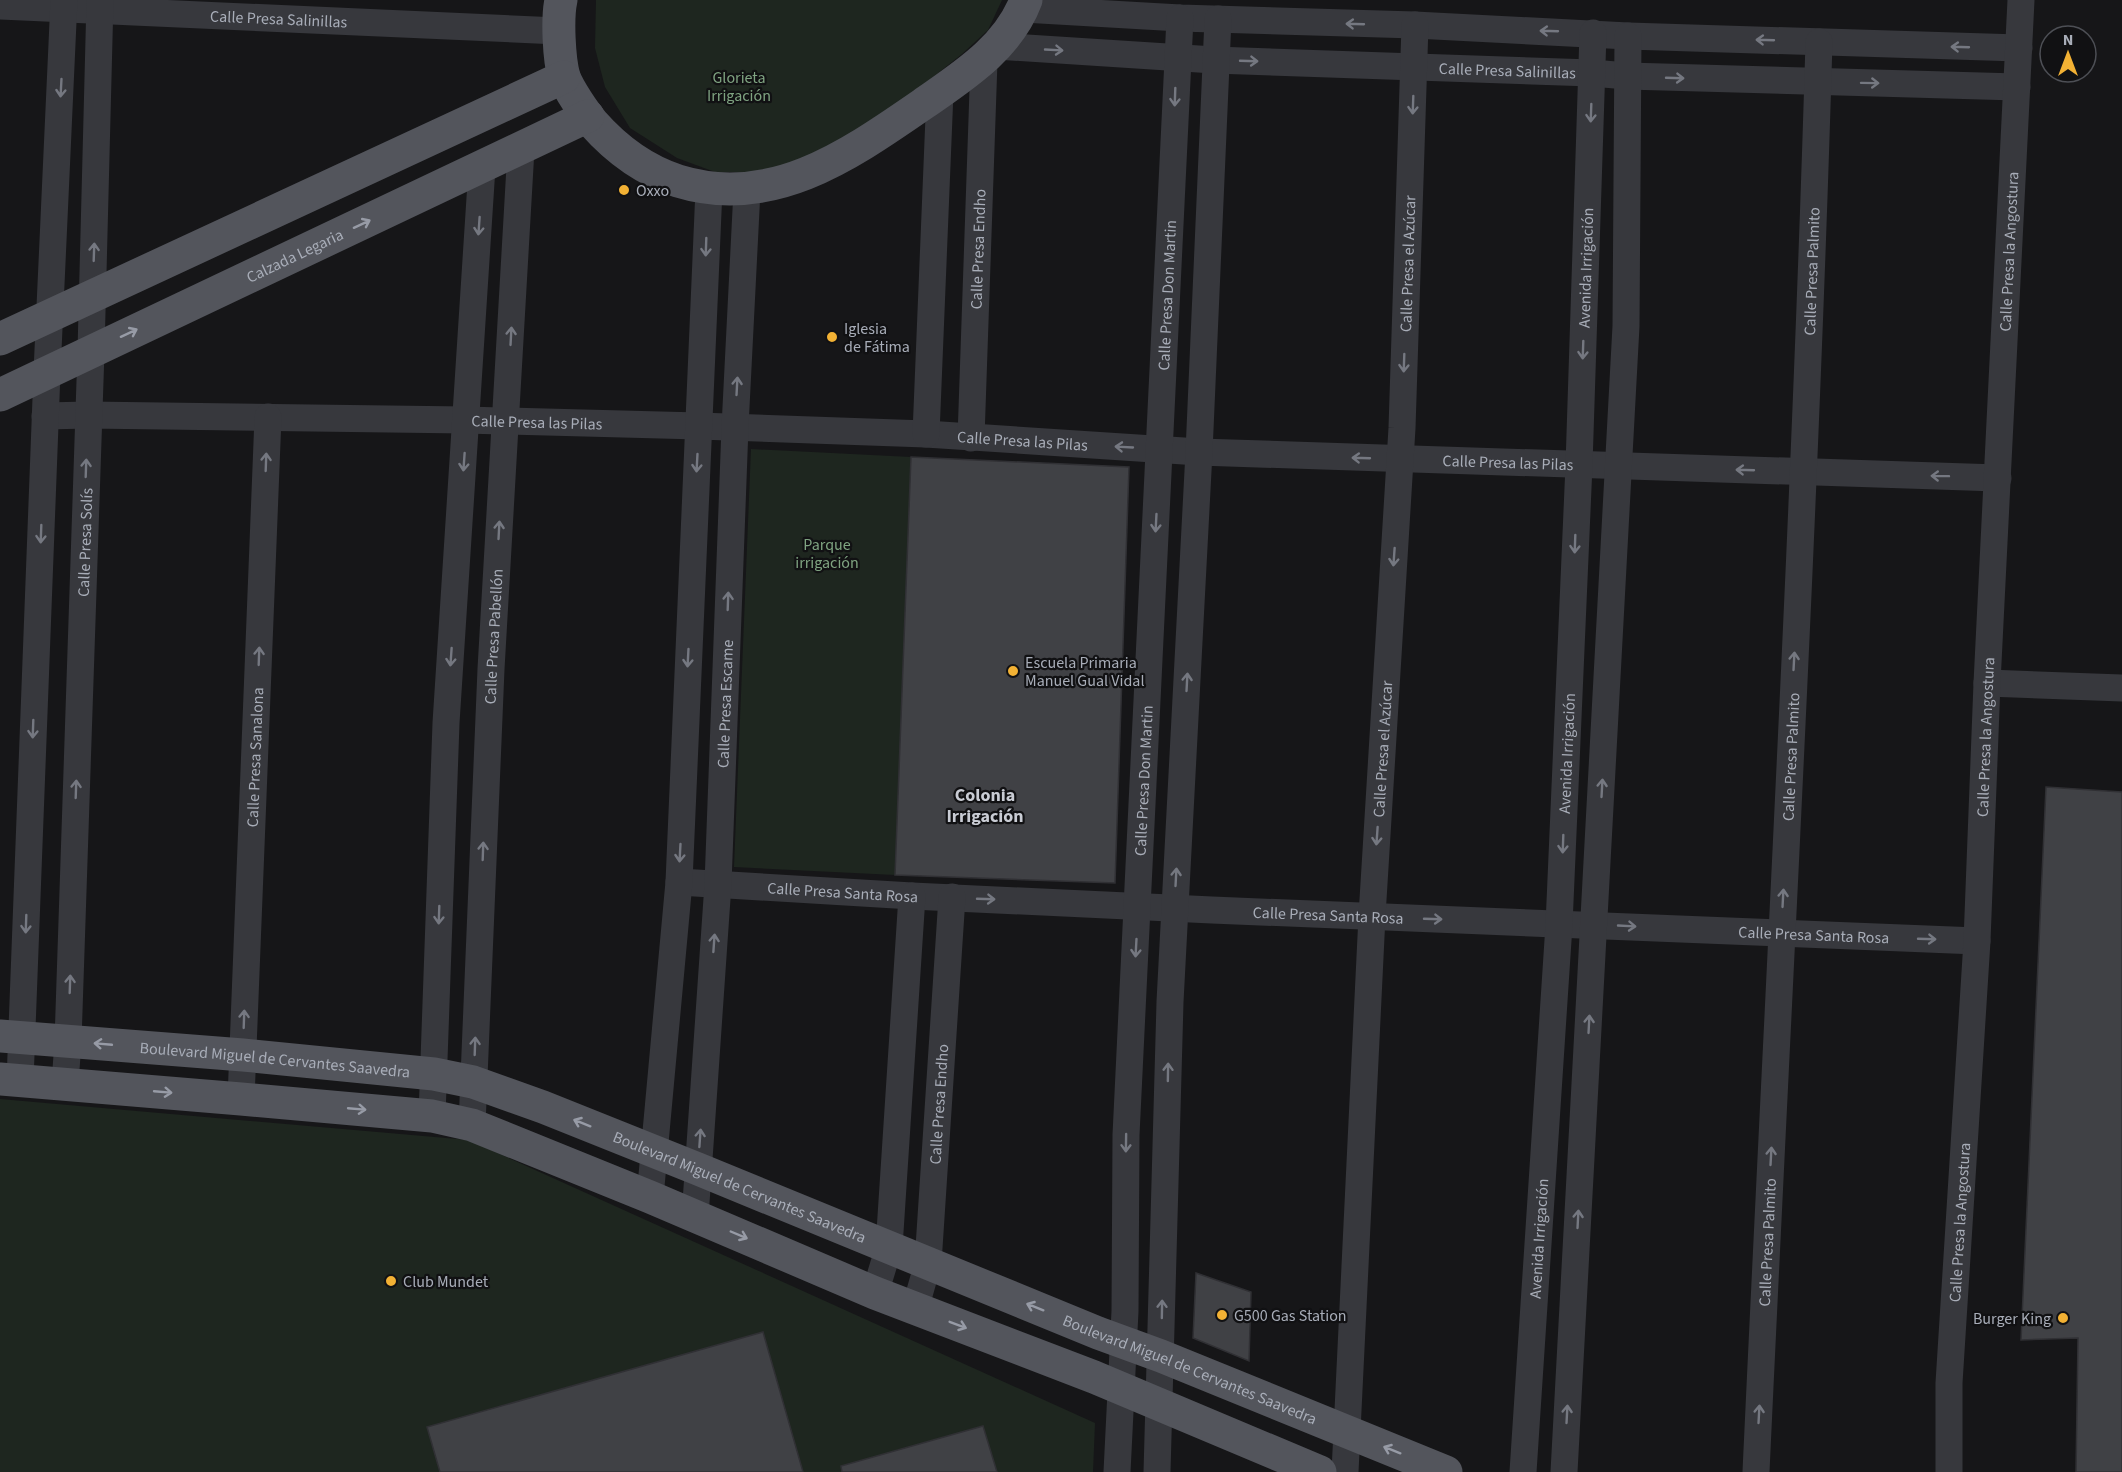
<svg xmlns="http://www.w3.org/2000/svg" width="2122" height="1472" viewBox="0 0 2122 1472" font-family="'Source Sans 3',sans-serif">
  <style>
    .green { fill: #1e261f }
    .building { fill: #404145; stroke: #303034; stroke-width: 1.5 }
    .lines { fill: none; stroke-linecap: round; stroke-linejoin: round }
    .minor { stroke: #37383d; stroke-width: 27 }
    .major { stroke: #53555c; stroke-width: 33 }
    .oneway { stroke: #757881 }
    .oneway2 { stroke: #979ba6 }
    .poi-dot { fill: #f2b134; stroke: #111113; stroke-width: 2 }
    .labels { text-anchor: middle; stroke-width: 4.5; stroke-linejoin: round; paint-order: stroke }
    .street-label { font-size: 16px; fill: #a8adb8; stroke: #111113 }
    .park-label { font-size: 16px; fill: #7fa381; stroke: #111113 }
    .poi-label { font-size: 16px; fill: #a8adb8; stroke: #111113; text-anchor: start }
    .neighbourhood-label { font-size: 18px; font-weight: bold; fill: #c9ccd4; stroke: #111113 }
  </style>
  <rect width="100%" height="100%" fill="#161618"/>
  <!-- green -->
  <g class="green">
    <path d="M596,0h406l-14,30 -26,24 -78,62 -78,45 -42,11h-49l-38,-14 -47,-30 -25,-41 -10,-39z"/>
    <path d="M751,449l160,8 -16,418 -161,-8z"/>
    <path d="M0,1099l469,41 626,283 -2,49h-1093z"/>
  </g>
  <!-- building -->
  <g class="building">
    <path d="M911,457l218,10 -14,416 -220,-8z"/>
    <path d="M2046,787l76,5v680h-46l2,-134 -57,2z"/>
    <path d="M1196,1273l55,19 -2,69 -56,-23z"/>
    <path d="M763,1332l40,140h-363l-13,-45z"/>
    <path d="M983,1426l14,46h-155l-1,-6z"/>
  </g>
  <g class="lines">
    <!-- minor -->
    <g class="minor">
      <path id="s1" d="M0,6l558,25"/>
      <path d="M1023,9l157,9 235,7 213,11 391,12"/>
      <path id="s2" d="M996,46l218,14 378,13 35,3 390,11"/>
      <path id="s3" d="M45,416l43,-1 378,5 233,6 227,8 273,18 799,26"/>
      <path d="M926,434l14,-342"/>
      <path id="s4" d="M971,438l13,-377"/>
      <path d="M1987,683l135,5"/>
      <path id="s5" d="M679,882l233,14 300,14 765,31"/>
      <path d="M20,1081l27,-709 17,-372"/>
      <path id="s6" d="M65,1084l3,-43 23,-690 9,-351"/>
      <path id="s7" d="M241,1099l27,-682"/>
      <path d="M432,1116l14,-393 36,-556"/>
      <path id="s8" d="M472,1125l19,-456 30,-520"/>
      <path d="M650,1197l29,-315 30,-693"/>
      <path id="s9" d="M695,1217l23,-333 17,-457 12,-237"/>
      <path d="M875,1293l14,-46 23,-351"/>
      <path id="s10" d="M915,1309l13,-46 24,-366"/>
      <path id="s11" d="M1117,1472l8,-161 1,-176 54,-1117"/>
      <path d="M1157,1472l13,-470 29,-550 19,-433"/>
      <path id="s12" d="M1345,1472l27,-556 30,-488 13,-403"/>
      <path id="s13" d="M1523,1472l36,-547 20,-460 14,-432"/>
      <path d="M1564,1472l62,-1146 2,-290"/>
      <path id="s14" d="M1756,1472c22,-477 49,-953 63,-1430"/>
      <path id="s15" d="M1949,1472v-89l28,-442 10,-258 34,-683"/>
    </g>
    <!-- major -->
    <g class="major">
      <path d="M561,0c-4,18 -2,59 3,77 5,13 20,35 29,46 23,26 51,47 85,58 94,29 171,-26 245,-77 40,-28 85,-56 103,-104"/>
      <path d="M0,339l564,-262"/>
      <path id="s16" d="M0,395l588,-279"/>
      <path id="s17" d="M0,1036l243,19 191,19 39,8 70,25 155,62 400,164 63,23 285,116"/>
      <path d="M0,1079l241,20 191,17 40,9 178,72 225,96 219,84 226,95"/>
    </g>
  </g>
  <!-- one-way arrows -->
  <defs><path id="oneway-shaft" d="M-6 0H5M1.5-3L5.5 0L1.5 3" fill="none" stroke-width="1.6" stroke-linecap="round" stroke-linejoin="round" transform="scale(1.5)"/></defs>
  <g class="oneway">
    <use href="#oneway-shaft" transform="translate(1355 24) rotate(-178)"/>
    <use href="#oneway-shaft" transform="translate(1549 31) rotate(-178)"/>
    <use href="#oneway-shaft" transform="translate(1765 40) rotate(-178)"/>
    <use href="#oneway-shaft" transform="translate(1960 47) rotate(-178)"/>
    <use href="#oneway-shaft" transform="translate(1054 50) rotate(3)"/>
    <use href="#oneway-shaft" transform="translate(1249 61) rotate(2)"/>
    <use href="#oneway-shaft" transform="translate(1675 78) rotate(2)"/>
    <use href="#oneway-shaft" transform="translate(1870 83) rotate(1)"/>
    <use href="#oneway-shaft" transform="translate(61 88) rotate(93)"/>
    <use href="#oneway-shaft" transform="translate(1175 97) rotate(92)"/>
    <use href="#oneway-shaft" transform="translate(1413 105) rotate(92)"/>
    <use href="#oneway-shaft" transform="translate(1591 113) rotate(92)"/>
    <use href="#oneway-shaft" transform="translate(479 226) rotate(94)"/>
    <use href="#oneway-shaft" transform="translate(706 247) rotate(92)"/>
    <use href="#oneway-shaft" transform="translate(94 252) rotate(-88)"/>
    <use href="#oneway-shaft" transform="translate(511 336) rotate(-87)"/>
    <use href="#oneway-shaft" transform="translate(1583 350) rotate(92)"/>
    <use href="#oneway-shaft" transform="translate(1404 363) rotate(92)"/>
    <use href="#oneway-shaft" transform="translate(737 386) rotate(-87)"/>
    <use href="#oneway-shaft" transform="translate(1124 447) rotate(-177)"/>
    <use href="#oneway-shaft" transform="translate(1361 458) rotate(-178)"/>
    <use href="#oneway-shaft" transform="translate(266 462) rotate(-88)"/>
    <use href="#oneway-shaft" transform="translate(464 462) rotate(94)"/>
    <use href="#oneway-shaft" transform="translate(697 463) rotate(93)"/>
    <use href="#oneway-shaft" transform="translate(86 468) rotate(-88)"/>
    <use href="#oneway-shaft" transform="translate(1745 470) rotate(-178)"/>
    <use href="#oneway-shaft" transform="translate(1940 476) rotate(-179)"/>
    <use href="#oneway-shaft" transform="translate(1156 523) rotate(93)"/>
    <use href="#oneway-shaft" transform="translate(499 530) rotate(-87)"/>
    <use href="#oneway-shaft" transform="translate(41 534) rotate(92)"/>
    <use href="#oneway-shaft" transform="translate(1575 544) rotate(92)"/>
    <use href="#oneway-shaft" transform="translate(1394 557) rotate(94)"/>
    <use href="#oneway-shaft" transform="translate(728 601) rotate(-88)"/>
    <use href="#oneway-shaft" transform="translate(259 656) rotate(-88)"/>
    <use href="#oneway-shaft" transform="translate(451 657) rotate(94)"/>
    <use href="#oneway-shaft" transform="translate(688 658) rotate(93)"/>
    <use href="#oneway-shaft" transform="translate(1794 661) rotate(-87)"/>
    <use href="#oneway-shaft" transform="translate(1187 682) rotate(-87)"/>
    <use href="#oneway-shaft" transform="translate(33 729) rotate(92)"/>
    <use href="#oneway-shaft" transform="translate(1602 788) rotate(-87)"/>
    <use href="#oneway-shaft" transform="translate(76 789) rotate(-88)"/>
    <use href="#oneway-shaft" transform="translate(1377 836) rotate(94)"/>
    <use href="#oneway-shaft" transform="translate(1563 844) rotate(92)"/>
    <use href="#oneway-shaft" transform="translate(483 851) rotate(-88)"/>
    <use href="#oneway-shaft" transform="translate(680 853) rotate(93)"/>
    <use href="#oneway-shaft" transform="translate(1176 877) rotate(-87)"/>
    <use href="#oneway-shaft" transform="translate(1783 898) rotate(-87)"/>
    <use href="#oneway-shaft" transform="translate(986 899) rotate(2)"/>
    <use href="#oneway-shaft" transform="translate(439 915) rotate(92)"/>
    <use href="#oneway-shaft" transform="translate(1433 919) rotate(2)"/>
    <use href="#oneway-shaft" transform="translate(26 924) rotate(92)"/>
    <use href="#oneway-shaft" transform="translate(1627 926) rotate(3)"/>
    <use href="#oneway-shaft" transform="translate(1927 939) rotate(2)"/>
    <use href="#oneway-shaft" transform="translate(714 943) rotate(-86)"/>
    <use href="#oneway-shaft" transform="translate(1136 948) rotate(93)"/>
    <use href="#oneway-shaft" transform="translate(70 984) rotate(-88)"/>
    <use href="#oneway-shaft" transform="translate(244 1019) rotate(-88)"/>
    <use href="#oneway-shaft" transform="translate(1589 1024) rotate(-87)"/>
    <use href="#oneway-shaft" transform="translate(475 1046) rotate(-88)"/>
    <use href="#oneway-shaft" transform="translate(1168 1072) rotate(-89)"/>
    <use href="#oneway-shaft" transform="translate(700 1138) rotate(-86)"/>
    <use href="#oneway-shaft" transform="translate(1126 1143) rotate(91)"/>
    <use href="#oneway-shaft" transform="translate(1771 1156) rotate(-87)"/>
    <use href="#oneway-shaft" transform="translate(1578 1219) rotate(-87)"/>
    <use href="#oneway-shaft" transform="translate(1162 1309) rotate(-89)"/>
    <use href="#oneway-shaft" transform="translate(1567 1414) rotate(-87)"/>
    <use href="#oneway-shaft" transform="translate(1759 1414) rotate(-87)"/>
  </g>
  <g class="oneway2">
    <use href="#oneway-shaft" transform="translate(362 224) rotate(-25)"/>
    <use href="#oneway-shaft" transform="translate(129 333) rotate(-25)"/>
    <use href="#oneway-shaft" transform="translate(103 1044) rotate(-175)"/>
    <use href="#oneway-shaft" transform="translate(163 1092) rotate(5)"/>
    <use href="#oneway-shaft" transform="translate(357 1109) rotate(5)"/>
    <use href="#oneway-shaft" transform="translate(582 1123) rotate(-158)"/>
    <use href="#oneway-shaft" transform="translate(739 1235) rotate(23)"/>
    <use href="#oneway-shaft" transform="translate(1035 1307) rotate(-158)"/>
    <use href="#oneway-shaft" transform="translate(958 1325) rotate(21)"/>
    <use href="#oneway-shaft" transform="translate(1392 1450) rotate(-158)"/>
  </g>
  <!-- markers -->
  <g class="poi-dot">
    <circle cx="624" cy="190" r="6"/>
    <circle cx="832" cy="337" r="6"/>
    <circle cx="1013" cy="671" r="6"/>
    <circle cx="391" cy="1281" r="6"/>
    <circle cx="1222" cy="1315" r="6"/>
    <circle cx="2063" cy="1318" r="6"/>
  </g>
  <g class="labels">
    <!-- street labels -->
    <g class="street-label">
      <text dy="6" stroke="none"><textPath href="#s1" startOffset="279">Calle Presa Salinillas</textPath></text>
      <text dy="6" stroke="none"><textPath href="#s2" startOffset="512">Calle Presa Salinillas</textPath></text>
      <text dy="6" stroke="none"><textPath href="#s4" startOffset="189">Calle Presa Endho</textPath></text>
      <text dy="6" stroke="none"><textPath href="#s15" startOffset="1222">Calle Presa la Angostura</textPath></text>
      <text dy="6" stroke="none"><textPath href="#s16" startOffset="326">Calzada Legaria</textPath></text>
      <text dy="6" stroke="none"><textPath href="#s12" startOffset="1210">Calle Presa el Azúcar</textPath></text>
      <text dy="6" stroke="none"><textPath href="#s13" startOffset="1206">Avenida Irrigación</textPath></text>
      <text dy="6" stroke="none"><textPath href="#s14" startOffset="1202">Calle Presa Palmito</textPath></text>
      <text dy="6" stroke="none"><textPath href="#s11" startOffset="1178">Calle Presa Don Martin</textPath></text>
      <text dy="6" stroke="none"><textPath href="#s3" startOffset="492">Calle Presa las Pilas</textPath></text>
      <text dy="6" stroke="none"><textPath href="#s3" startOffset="978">Calle Presa las Pilas</textPath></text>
      <text dy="6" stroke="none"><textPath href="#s3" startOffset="1464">Calle Presa las Pilas</textPath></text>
      <text dy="6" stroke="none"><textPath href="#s6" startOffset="542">Calle Presa Solís</textPath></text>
      <text dy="6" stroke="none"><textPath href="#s8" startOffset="489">Calle Presa Pabellón</textPath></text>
      <text dy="6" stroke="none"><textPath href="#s9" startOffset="514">Calle Presa Escame</textPath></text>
      <text dy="6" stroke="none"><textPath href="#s15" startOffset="736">Calle Presa la Angostura</textPath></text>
      <text dy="6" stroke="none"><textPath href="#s12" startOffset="724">Calle Presa el Azúcar</textPath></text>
      <text dy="6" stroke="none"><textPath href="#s13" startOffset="720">Avenida Irrigación</textPath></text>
      <text dy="6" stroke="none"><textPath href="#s14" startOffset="716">Calle Presa Palmito</textPath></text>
      <text dy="6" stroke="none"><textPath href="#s7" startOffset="342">Calle Presa Sanalona</textPath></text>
      <text dy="6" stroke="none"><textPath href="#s11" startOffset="692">Calle Presa Don Martin</textPath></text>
      <text dy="6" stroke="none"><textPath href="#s5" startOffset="164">Calle Presa Santa Rosa</textPath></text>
      <text dy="6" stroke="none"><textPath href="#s5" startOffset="650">Calle Presa Santa Rosa</textPath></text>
      <text dy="6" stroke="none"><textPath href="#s5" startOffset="1136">Calle Presa Santa Rosa</textPath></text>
      <text dy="6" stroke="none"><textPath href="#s17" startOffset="276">Boulevard Miguel de Cervantes Saavedra</textPath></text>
      <text dy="6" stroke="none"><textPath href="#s10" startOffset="207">Calle Presa Endho</textPath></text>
      <text dy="6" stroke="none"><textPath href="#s17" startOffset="762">Boulevard Miguel de Cervantes Saavedra</textPath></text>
      <text dy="6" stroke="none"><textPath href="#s15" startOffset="250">Calle Presa la Angostura</textPath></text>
      <text dy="6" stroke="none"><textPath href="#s13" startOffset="234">Avenida Irrigación</textPath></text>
      <text dy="6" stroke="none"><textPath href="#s14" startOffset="230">Calle Presa Palmito</textPath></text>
      <text dy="6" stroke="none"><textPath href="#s17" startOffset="1248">Boulevard Miguel de Cervantes Saavedra</textPath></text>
    </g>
    <!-- park labels -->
    <g class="park-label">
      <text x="739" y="83">Glorieta<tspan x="739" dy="18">Irrigación</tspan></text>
      <text x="827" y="550">Parque<tspan x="827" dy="18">irrigación</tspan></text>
    </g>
    <!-- poi labels -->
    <g class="poi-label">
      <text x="636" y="196">Oxxo</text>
      <text x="844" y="334">Iglesia<tspan x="844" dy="18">de Fátima</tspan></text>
      <text x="1025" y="668">Escuela Primaria<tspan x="1025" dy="18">Manuel Gual Vidal</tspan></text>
      <text x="403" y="1287">Club Mundet</text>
      <text x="1234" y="1321">G500 Gas Station</text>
      <text x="2051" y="1324" text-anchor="end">Burger King</text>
    </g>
    <!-- neighbourhood labels -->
    <g class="neighbourhood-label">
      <text x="985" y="801">Colonia<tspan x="985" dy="21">Irrigación</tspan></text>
    </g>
  </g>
  <!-- north arrow -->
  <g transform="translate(2068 54)"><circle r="28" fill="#111113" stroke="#4d4f55" stroke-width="1.5"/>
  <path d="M0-4.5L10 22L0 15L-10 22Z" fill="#f2b134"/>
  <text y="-9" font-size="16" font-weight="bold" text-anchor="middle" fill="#a8adb8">N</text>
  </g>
</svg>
